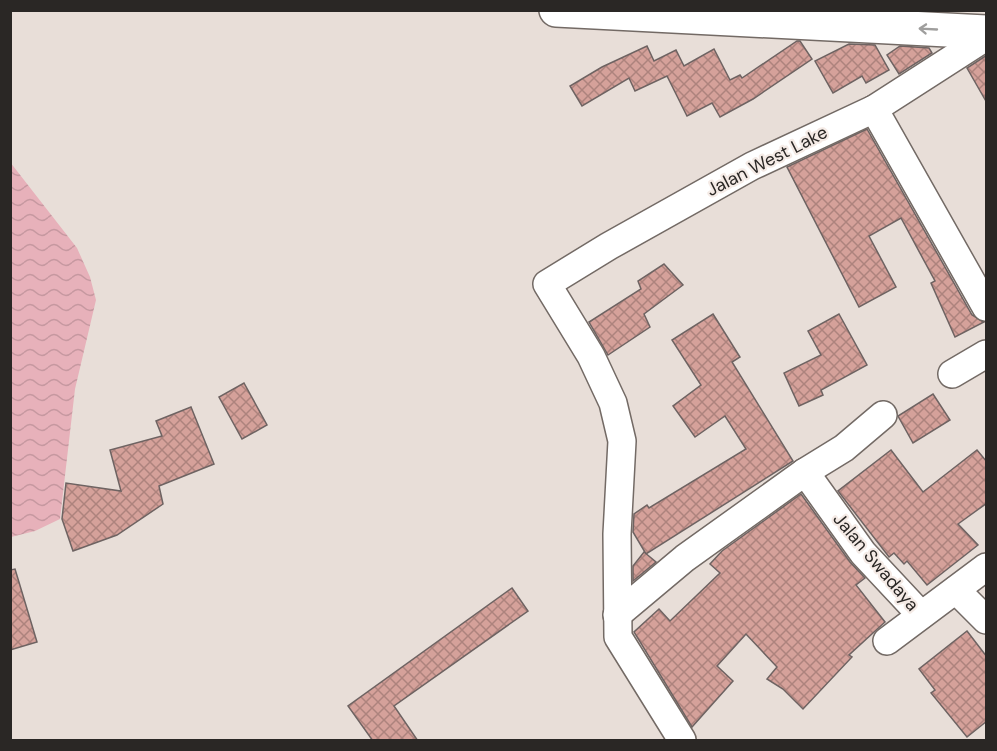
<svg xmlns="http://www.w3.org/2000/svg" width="997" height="751" viewBox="0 0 997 751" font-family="'DM Sans',sans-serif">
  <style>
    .water { fill: url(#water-waves) }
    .building { fill: url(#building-cross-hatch); stroke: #6e6362; stroke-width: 1.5 }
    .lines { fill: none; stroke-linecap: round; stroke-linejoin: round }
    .street-casing { stroke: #736a65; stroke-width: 30 }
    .secondary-casing { stroke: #736a65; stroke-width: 36 }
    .street { stroke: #fff; stroke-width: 27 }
    .secondary { stroke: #fff; stroke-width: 33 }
    .oneway { stroke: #9f9e9d }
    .labels { text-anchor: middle; stroke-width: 4.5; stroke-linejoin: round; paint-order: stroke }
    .street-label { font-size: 18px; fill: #2a2725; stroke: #f5ebe6 }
  </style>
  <defs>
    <pattern id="water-waves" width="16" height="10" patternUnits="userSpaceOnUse" patternTransform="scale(1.5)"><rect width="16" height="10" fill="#e7b1ba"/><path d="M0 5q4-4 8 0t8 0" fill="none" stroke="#c698a0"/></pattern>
    <pattern id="building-cross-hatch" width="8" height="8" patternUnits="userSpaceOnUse" patternTransform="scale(1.5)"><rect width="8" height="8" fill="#d5a19a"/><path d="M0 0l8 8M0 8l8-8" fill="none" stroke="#ad837d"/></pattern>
  </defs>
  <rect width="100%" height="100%" fill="#e8ded8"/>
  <!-- water -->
  <path class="water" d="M10,162l67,86 13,29 6,23 -21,89 -15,130 -25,12 -24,6z"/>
  <!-- building -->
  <g class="building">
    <path d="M797,41h3l12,18 -59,40 -33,18 -8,-14 -25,13 -20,-40 -32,15 -6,-13 -47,28 -12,-20 32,-19 45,-21 7,15 22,-11 8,16 30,-17 16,31 10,-5 2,3z"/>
    <path d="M849,44l26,1 14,25 -23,13 -4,-7 -29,17 -18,-32z"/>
    <path d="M900,46l29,2 3,5 -33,21 -12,-19z"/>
    <path d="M987,55v48l-20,-35z"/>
    <path d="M867,129l105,186 12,7 -29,15 -24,-54 4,-2 -34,-63 -32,18 27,51 -37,20 -72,-140z"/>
    <path d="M664,264l19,21 -39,29 6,13 -42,28 -19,-33 52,-33 -3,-8z"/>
    <path d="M713,314l27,43 -8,5 61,99 -147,93 -13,-22 1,-18 13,-9 2,3 97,-59 -21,-33 -30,21 -22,-31 28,-21 -29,-45z"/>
    <path d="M839,314l28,51 -46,25 2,5 -24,11 -15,-33 37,-18 -13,-24z"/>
    <path d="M244,383l23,42 -25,14 -23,-42z"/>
    <path d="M933,394l17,26 -37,23 -15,-27z"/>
    <path d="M191,407l23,57 -55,22 4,18 -46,31 -44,16 -11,-32 4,-36 55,8 -11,-41 52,-14 -6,-15z"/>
    <path d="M891,450l32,42 54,-42 10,12v41l-29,21 20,21 -51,40 -20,-24 -3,3 -10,-11 -5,4 -51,-66z"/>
    <path d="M801,494l49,68 15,16 -9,7 29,37 -36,33 3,2 -49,52 -20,-20 -16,-10 10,-12 -31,-33 -29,32 16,15 -41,46 -58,-95 25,-23 11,12 50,-48 -10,-9 12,-13z"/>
    <path d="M644,552l12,10 -23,19v-15z"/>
    <path d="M15,569l22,73 -27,8v-80z"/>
    <path d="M512,588l16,23 -134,95 24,35h-45l-25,-35z"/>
    <path d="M967,631l20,26v64l-20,16 -36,-44 4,-3 -16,-21z"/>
  </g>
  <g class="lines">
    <defs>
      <g id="street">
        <path d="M874,109l112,198"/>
        <path d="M952,374l34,-20"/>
        <path d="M805,472l58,81 58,62"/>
        <path d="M956,590l30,30"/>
        <path d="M617,615l68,-57 120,-86 39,-24 39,-33"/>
        <path d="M887,641l99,-74"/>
        <path d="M682,740l-64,-103 -1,-103 5,-93 -9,-38 -22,-47 -44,-72 62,-38 143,-80 122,-57 112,-72"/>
      </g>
      <path id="secondary" d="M556,10l430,22"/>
    </defs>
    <!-- street casing -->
    <use href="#street" class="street-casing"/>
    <!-- secondary casing -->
    <use href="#secondary" class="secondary-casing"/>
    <!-- street -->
    <use href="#street" class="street"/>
    <!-- secondary -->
    <use href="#secondary" class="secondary"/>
  </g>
  <!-- one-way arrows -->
  <defs><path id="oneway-shaft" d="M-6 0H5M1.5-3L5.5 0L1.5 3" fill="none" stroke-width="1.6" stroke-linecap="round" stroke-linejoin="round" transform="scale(1.5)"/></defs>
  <use class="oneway" href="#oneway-shaft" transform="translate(928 29) rotate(-177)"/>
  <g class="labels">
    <!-- street labels -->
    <g class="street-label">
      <text transform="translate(767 161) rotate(-27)" y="6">Jalan West Lake</text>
      <text transform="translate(876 562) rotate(50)" y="6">Jalan Swadaya</text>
    </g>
  </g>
  <!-- border -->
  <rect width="997" height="751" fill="none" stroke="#2a2725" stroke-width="24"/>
</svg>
